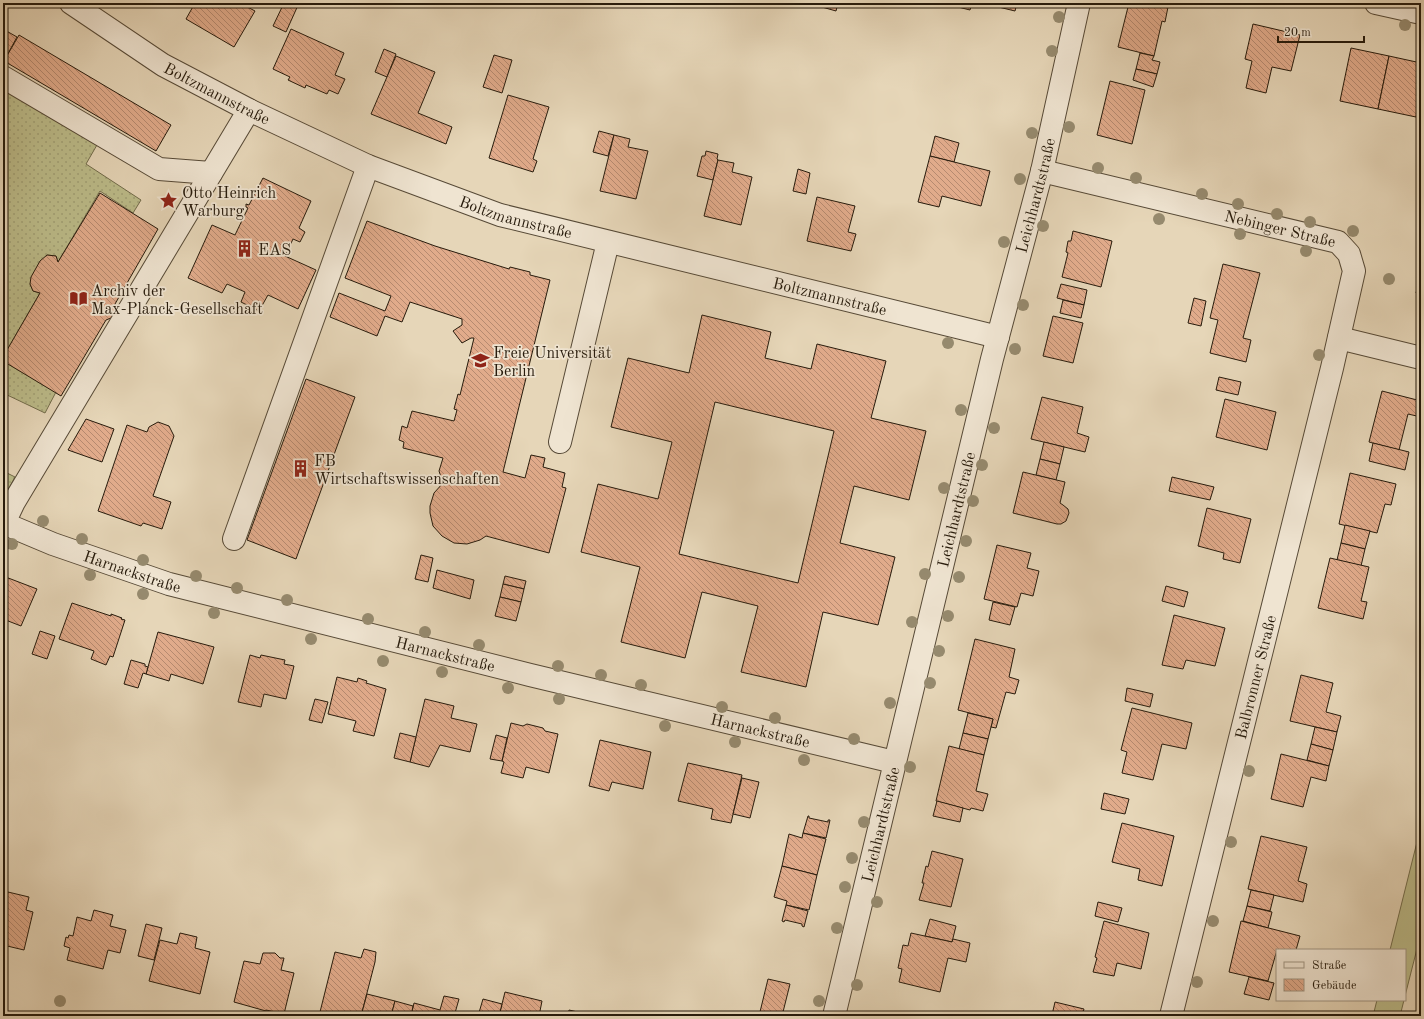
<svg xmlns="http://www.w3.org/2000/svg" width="1424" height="1019" viewBox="0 0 1424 1019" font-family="'Old Standard TT',serif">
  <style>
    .grass { fill: url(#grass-dots); stroke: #726c4b }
    .pitch { fill: #bcbc8a; stroke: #726c4b }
    .building { fill: url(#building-back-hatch); stroke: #271b0c; fill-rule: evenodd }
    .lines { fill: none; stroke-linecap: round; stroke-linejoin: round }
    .minor-casing { stroke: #574a37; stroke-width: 24 }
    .minor { stroke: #efe4d1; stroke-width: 22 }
    .tree { fill: #968a6e }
    .labels { text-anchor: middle; stroke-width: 3.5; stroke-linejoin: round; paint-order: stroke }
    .street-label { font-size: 16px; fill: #271b0c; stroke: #efe4d1 }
    .poi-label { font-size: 16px; fill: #271b0c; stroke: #efe4d1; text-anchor: start }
  </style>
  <defs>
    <pattern id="grass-dots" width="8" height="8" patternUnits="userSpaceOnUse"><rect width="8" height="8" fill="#bcbc8a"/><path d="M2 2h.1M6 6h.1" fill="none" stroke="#a2a176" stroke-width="1.8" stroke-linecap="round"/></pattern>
    <pattern id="building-back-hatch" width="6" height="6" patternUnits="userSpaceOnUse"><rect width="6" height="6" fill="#e1ab8b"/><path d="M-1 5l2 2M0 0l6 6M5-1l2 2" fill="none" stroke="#b68a70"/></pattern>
  </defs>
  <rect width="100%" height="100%" fill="#e6d6b8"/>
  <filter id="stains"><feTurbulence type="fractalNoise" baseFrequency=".005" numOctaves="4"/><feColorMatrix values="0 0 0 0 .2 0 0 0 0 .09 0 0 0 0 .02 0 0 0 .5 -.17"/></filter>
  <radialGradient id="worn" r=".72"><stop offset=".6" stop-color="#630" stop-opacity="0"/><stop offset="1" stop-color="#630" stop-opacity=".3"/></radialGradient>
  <!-- grass -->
  <g class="grass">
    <path d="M21,90l80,48 -15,26 55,36 -8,13 -33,-22 -42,71 -2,-6 -9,-1 -17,29 3,7 7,2 -37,64v-266z"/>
    <path d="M3,361l53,31 -11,21 -42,-20z"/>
    <path d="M3,471l12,6 -11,20 -1,-1z"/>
  </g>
  <!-- pitch -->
  <g class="pitch">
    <path d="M1421,826v107l-16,63v-46h-15z"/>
    <path d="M1377,1000h27l-4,16h-27z"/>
  </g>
  <!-- building -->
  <g class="building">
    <path d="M195,3h45l15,8 -21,36 -48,-28z"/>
    <path d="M284,3h15l-13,29 -13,-6z"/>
    <path d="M823,3h15l-2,8 -14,-4z"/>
    <path d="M947,3h25l-2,7 -24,-6z"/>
    <path d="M982,3h35l-2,8z"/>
    <path d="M1129,3h37v3l2,1 -3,15 -3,-1 -8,35 -36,-9z"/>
    <path d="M1253,24l47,11 -9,36 -19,-4 -6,26 -20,-5 6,-27 -7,-2z"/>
    <path d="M3,29l14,8 -12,22 -2,-1z"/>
    <path d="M291,29l53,24 -9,22 10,4 -7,15 -9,-4 -2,4 -21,-9 -1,3 -17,-8 2,-3 -17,-8z"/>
    <path d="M19,35l152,90 -15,26 -152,-90z"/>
    <path d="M1351,48l38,8 -11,53 -38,-8z"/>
    <path d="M384,49l12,5 -9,23 -12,-5z"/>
    <path d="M1140,53l14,3 -2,4 8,2 -3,12 -21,-5z"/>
    <path d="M494,55l18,5 -10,33 -19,-6z"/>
    <path d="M396,56l39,16 -17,41 34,14 -6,17 -75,-30z"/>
    <path d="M1389,56l32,7v28l-5,26 -38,-8z"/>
    <path d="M1136,69l21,5 -4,13 -20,-7z"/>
    <path d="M1110,81l35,9 -13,54 -35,-9z"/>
    <path d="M508,95l41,12 -16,52 4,2 -4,11 -44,-14z"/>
    <path d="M599,131l15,4 -6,21 -15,-4z"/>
    <path d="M614,135l16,4 -2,8 20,4 -12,48 -36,-8z"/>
    <path d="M935,136l24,7 -5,19 -24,-6z"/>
    <path d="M706,151l12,3 -1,5 1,1 -5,20 -16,-4 5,-20h3z"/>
    <path d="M930,156l60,15 -9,35 -39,-10 -3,11 -21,-5z"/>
    <path d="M718,160l16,3 -2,9 20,5 -11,48 -37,-9z"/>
    <path d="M798,169l12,4 -4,21 -13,-3z"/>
    <path d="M263,178l48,23 -12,27 6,4 -5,10 -7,-3 -8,17 31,14 -18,39 -30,-14 -9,16 -18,-9 4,-10 -18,-8 -5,9 -34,-15 24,-53 23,10 13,-27 -2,-1v-3l3,1z"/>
    <path d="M100,193l58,36 -43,75v10l-4,4 -5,2 -45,76 -58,-35v-4l37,-64 -7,-2 -3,-7 1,-7 9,-16 7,-6 9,1 2,6z"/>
    <path d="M817,197l38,9 -7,26 8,2 -5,17 -44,-10z"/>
    <path d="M367,221l68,25 74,23 1,-2 20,5v3l20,5 -47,192 22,6 6,-23 14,3 -2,9 22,6 -3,14 4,1 -17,65 -63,-17 -6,4 -13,4 -13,-1 -12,-7 -9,-10 -3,-13v-7l4,-13 9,-10 -4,-12 4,-13 -40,-10 1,-6 -5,-2 3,-14 5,2 5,-17 42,10 3,-11 -3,-1 4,-15 2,1 14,-57h-3l-9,5 -9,-12 9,-6v-6l-52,-17 -8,20 -17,-6 -8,20 -47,-19 9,-24 46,18 6,-15 -46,-18z"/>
    <path d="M1073,231l39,10 -11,46 -39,-10 6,-24 -2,-1 2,-11h3z"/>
    <path d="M1223,264l37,9 -17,65 8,2 -5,22 -36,-9 8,-33 -8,-2z"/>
    <path d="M1421,273v21l-5,-1z"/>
    <path d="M1061,284l26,6 -3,15 -27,-7z"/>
    <path d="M1194,298l12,3 -5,25 -13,-3z"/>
    <path d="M1063,300l21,5 -3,13 -21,-5z"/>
    <path d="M702,315l69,17 -6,26 46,11 6,-25 69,17 -15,57 55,13 -17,69 -55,-14 -14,57 55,14 -17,68 -55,-13 -17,75 -65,-15 17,-66 -56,-14 -17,66 -64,-16 19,-75 -59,-15 17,-68 60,15 14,-57 -61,-15 17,-69 61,15zM715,402l119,29 -36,152 -119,-29z"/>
    <path d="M1053,316l30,7 -10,40 -30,-7z"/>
    <path d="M1219,377l22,5 -3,13 -22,-5z"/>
    <path d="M306,379l49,18 -59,162 -49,-19z"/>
    <path d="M1382,391l39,10v16l-13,-3 -9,36 -30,-8z"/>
    <path d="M1042,397l41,10 -6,26 12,4 -4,15 -54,-13z"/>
    <path d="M1225,399l51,13 -9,38 -51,-13z"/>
    <path d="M86,419l28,10 -12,33 -34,-12z"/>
    <path d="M158,422l11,4 5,10 -21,60 18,6 -9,27 -19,-6 -2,3 -43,-15 29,-86 20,7 2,-5z"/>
    <path d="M1044,442l20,5 -4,17 -20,-5z"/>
    <path d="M1373,443l36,9 -4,18 -36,-9z"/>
    <path d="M1040,459l20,5 -4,16 -20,-5z"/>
    <path d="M1023,472l42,10 -5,21 3,2 5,4 1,4 -3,8 -5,3h-4l-44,-11z"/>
    <path d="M1350,473l46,11 -5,21 -6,-1 -8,29 -38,-9z"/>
    <path d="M1172,477l42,10 -4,13 -41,-9z"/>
    <path d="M1207,508l44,11 -11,44 -17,-4 1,-6 -26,-7z"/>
    <path d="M1345,525l25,6 -5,18 -24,-6z"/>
    <path d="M1341,543l24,6 -4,17 -24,-6z"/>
    <path d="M997,545l34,8 -4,15 12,3 -6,25 -12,-3 -4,14 -33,-8z"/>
    <path d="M421,555l12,3 -5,24 -13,-3z"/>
    <path d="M1330,558l39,9 -8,34 6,1 -4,17 -45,-11z"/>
    <path d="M437,570l37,10 -4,19 -37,-11z"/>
    <path d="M3,576l34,13 -16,37 -18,-7z"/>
    <path d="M505,576l21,5 -2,8 -21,-5z"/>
    <path d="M503,584l21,5 -3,13 -21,-5z"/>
    <path d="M1166,586l22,6 -4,15 -22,-6z"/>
    <path d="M500,597l21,5 -5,19 -21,-5z"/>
    <path d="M993,602l22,5 -5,18 -21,-5z"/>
    <path d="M72,603l39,13v-2l11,4 -1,1 4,1 -12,37 -3,-1 -4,9 -15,-6 3,-8 -35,-12z"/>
    <path d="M1174,615l51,13 -10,38 -29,-6 -3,9 -21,-4z"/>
    <path d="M40,631l15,5 -8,23 -15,-5z"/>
    <path d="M158,632l56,15 -11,37 -32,-10 -2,7 -23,-7z"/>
    <path d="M975,639l40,10 -6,28 10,3 -4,14 -9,-2 -10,36 -5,-1 2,-8 -35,-9z"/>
    <path d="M250,655l10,3 1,-3 24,5 -1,4 10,2 -8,33 -22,-5 -3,13 -23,-5z"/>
    <path d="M131,660l14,4v2l3,1 -2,7 -3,-1 -5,15 -14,-4z"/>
    <path d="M1301,675l32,8 -7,29 15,4 -4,16 -47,-11z"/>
    <path d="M337,677l20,5 1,-4 9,3 -1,2 20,6 -12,47 -21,-5 3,-10 -28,-7z"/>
    <path d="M1127,688l26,6 -3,13 -25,-6z"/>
    <path d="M315,699l13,3 -6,21 -13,-3z"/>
    <path d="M425,699l29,7 -3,12 26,6 -7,28 -30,-7 -11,22 -19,-5z"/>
    <path d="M1132,708l60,15 -6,26 -24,-5 -9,36 -31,-7 5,-21 -6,-2z"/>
    <path d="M968,713l25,6 -5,20 -25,-6z"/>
    <path d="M511,723l12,3 4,-2 16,4 2,3 13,3 -9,39 -23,-6 -3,11 -22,-5 3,-11 -2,-1z"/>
    <path d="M1315,727l22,5 -4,18 -22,-6z"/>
    <path d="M400,733l16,4 -6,25 -16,-4z"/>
    <path d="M963,733l25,6 -4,16 -25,-6z"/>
    <path d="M496,735l11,3 -5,23 -12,-2z"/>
    <path d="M600,740l51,12 -8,37 -31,-7 -3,9 -20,-5z"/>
    <path d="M1311,744l22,6 -4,16 -22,-6z"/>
    <path d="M949,746l35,9 -8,36 12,3 -5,17 -12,-3 -1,2 -34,-9z"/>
    <path d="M1281,754l48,12 -3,15 -15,-4 -8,30 -32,-8z"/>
    <path d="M688,763l54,12 -11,48 -20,-4 2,-10 -35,-8z"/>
    <path d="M742,778l17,4 -9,36 -17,-4z"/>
    <path d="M1104,793l25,6 -4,15 -24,-5z"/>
    <path d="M937,801l26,7 -3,14 -27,-6z"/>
    <path d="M808,816h1v2l19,4v-2h2l-4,18 -23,-5z"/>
    <path d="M1122,823l52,13 -12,50 -24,-6 2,-11 -28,-7z"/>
    <path d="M803,833l23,6 -9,36 -35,-9 7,-32 13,4z"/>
    <path d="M1261,836l46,11 -9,34 9,3 -4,18 -55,-13z"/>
    <path d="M932,851l31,8 -12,48 -32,-7 5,-17h-2l4,-17 2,1z"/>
    <path d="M782,866l35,9 -8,35 -23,-5 1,-4 -13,-4z"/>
    <path d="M1251,890l23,5 -4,16 -23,-5z"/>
    <path d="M8,892l21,5 -3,13 7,2 -9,38 -21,-5v-41h2z"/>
    <path d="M1098,902l24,6 -4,14 -23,-6z"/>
    <path d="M786,905l22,6 -4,16 -2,-1v-2l-17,-4 -1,2 -2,-1z"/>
    <path d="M1247,906l25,6 -4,16 -25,-7z"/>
    <path d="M94,910l19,5 -3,11 16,4 -6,23 -12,-3 -5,19 -36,-9 3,-12 -6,-2 2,-9 2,1 1,-3 4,1 4,-19 14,4z"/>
    <path d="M930,919l26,7 -4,16 -27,-6z"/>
    <path d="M1104,921l45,12 -8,36 -24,-6 -3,13 -21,-4 4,-14 -2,-1z"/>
    <path d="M1241,921l59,15 -4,14h-19l-9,31 -39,-9z"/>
    <path d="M146,924l16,4 -8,32 -16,-4z"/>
    <path d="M180,933l17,4 -2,11 15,4 -10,42 -51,-13 11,-41 17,4z"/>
    <path d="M911,933l41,9 1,-3 17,4 -4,19 -18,-4 -8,34 -41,-10 3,-13 -4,-1 5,-23 5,1z"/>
    <path d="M364,949l12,3 -1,10 -14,54h-42l16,-64 26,6z"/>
    <path d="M263,953h12l5,5h4l-3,12 13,3 -10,41 -18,-4v1l-32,-9 10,-41 16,3z"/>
    <path d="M1249,977l25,6 -5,17 -25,-6z"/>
    <path d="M768,979l22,5 -8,32h-23z"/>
    <path d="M505,992l37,9 -3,15h1h-41z"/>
    <path d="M367,994l28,7 -4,15h-30z"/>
    <path d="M444,996l15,3 -4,14 6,1v2h-50l3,-13 26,7z"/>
    <path d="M483,999l19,5 -3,12h-21z"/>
    <path d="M395,1001l18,5 -2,10h-20z"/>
    <path d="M1055,1002l29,7 -2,7 -30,-1z"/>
    <path d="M569,1010l13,3 -1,3h-13z"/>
  </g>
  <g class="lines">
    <defs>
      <g id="minor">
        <path id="s1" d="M71,3l92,62 86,45 119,56 132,49 498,122"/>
        <path d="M1376,3l45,10"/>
        <path d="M3,77l156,92 52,4"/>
        <path id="s2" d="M1042,171l296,71 11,12 5,17 -22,97 -161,648"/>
        <path d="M1339,338l82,20"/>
        <path d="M560,442l48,-200"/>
        <path id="s3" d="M3,523l50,21 116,40 361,91 364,87"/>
        <path d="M4,523l10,-21 235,-392"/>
        <path d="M234,539l134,-373"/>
        <path id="s4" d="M834,1016l158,-657 50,-188 37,-168"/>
      </g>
    </defs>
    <!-- minor casing -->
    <use href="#minor" class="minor-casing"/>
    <!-- minor -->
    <use href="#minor" class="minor"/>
  </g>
  <!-- trees -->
  <g class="tree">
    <circle cx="1059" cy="17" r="6"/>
    <circle cx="1405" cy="25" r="6"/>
    <circle cx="1052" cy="51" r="6"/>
    <circle cx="1069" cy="127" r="6"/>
    <circle cx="1032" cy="133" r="6"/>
    <circle cx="1098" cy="168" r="6"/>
    <circle cx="1136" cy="178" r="6"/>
    <circle cx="1020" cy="179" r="6"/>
    <circle cx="1202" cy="194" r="6"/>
    <circle cx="1238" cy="204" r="6"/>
    <circle cx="1277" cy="214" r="6"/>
    <circle cx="1159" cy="219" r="6"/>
    <circle cx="1310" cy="222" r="6"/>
    <circle cx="1043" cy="226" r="6"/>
    <circle cx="1353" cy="231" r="6"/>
    <circle cx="1240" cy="234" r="6"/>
    <circle cx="1004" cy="242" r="6"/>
    <circle cx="1306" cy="251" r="6"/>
    <circle cx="1389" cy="279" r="6"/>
    <circle cx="1023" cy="305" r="6"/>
    <circle cx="948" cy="343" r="6"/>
    <circle cx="1015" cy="349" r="6"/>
    <circle cx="1319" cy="355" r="6"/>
    <circle cx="961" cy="410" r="6"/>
    <circle cx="994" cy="428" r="6"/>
    <circle cx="982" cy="465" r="6"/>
    <circle cx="944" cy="488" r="6"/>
    <circle cx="973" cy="501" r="6"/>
    <circle cx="43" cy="521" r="6"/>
    <circle cx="82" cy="539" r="6"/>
    <circle cx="966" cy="541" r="6"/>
    <circle cx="12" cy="544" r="6"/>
    <circle cx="143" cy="560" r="6"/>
    <circle cx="925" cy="574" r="6"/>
    <circle cx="90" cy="575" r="6"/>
    <circle cx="196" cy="576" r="6"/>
    <circle cx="959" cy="577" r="6"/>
    <circle cx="237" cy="588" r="6"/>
    <circle cx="143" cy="594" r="6"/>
    <circle cx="287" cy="600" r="6"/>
    <circle cx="214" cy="613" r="6"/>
    <circle cx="948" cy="616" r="6"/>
    <circle cx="368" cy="619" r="6"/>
    <circle cx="912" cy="622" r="6"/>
    <circle cx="425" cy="632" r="6"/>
    <circle cx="311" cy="639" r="6"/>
    <circle cx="479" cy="645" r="6"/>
    <circle cx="939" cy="651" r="6"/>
    <circle cx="383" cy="661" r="6"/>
    <circle cx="558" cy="666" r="6"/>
    <circle cx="442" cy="672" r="6"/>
    <circle cx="601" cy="675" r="6"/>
    <circle cx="930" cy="683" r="6"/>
    <circle cx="641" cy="685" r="6"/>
    <circle cx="508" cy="688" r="6"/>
    <circle cx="559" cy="699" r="6"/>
    <circle cx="890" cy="703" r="6"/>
    <circle cx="722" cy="707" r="6"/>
    <circle cx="775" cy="718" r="6"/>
    <circle cx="665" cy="726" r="6"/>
    <circle cx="854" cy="739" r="6"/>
    <circle cx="735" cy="742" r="6"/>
    <circle cx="804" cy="760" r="6"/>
    <circle cx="910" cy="767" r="6"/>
    <circle cx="1249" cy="771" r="6"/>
    <circle cx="864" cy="822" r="6"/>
    <circle cx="1231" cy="842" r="6"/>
    <circle cx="852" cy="858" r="6"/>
    <circle cx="845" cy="887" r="6"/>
    <circle cx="877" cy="902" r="6"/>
    <circle cx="1213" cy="921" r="6"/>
    <circle cx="837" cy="928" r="6"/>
    <circle cx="1197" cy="982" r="6"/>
    <circle cx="857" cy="985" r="6"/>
    <circle cx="60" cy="1001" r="6"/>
    <circle cx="819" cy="1001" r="6"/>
  </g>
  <!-- icons -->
  <defs>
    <symbol id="sight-bare" viewBox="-9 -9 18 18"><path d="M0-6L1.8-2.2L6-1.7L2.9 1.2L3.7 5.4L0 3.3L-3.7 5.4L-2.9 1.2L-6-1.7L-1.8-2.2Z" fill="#8f2418" stroke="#efe4d1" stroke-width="2.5" paint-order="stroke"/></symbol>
    <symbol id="building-bare" viewBox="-9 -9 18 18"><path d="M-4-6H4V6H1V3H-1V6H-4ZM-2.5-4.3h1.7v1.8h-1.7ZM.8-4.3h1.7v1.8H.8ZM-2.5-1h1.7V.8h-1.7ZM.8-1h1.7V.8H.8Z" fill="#8f2418" stroke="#efe4d1" stroke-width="2.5" paint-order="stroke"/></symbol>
    <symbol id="library-bare" viewBox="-9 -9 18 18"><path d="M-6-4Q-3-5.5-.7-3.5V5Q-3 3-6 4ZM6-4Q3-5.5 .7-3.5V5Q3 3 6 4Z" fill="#8f2418" stroke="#efe4d1" stroke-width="2.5" paint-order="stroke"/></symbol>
    <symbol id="university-bare" viewBox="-9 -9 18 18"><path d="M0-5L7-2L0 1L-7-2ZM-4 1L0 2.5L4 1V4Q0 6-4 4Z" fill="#8f2418" stroke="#efe4d1" stroke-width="2.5" paint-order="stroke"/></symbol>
  </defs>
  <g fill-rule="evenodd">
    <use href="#sight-bare" x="156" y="188" width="25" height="25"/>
    <use href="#building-bare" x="232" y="236" width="25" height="25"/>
    <use href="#library-bare" x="66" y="286" width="25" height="25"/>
    <use href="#university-bare" x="468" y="348" width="25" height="25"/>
    <use href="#building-bare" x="288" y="456" width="25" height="25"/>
  </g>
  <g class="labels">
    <!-- street labels -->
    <g class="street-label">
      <text dy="6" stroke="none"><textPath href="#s1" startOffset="172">Boltzmannstraße</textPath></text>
      <text dy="6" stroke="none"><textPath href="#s4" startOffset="845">Leichhardtstraße</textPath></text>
      <text dy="6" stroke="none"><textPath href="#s1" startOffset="496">Boltzmannstraße</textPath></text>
      <text dy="6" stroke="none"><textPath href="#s2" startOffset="245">Nebinger Straße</textPath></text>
      <text dy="6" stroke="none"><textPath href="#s1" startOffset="820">Boltzmannstraße</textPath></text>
      <text dy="6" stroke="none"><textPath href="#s4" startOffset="521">Leichhardtstraße</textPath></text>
      <text dy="6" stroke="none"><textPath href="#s3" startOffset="138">Harnackstraße</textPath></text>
      <text dy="6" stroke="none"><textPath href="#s3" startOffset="462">Harnackstraße</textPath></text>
      <text transform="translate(1255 677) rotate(-76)" y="6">Balbronner Straße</text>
      <text dy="6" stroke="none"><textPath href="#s3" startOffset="786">Harnackstraße</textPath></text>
      <text dy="6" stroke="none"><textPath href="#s4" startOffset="197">Leichhardtstraße</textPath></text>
    </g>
    <!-- poi labels -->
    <g class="poi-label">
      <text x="182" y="198">Otto Heinrich<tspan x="182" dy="18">Warburg</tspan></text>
      <text x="258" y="255">EAS</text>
      <text x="91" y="296">Archiv der<tspan x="91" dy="18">Max-Planck-Gesellschaft</tspan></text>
      <text x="493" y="358">Freie Universität<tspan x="493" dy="18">Berlin</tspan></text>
      <text x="314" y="466">FB<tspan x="314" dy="18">Wirtschaftswissenschaften</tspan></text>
    </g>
  </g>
  <!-- margin -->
  <rect width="1424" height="1019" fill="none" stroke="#e6d6b8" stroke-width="16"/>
  <rect x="4" y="4" width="1416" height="1011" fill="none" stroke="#271b0c" stroke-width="2"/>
  <rect x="8" y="8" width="1408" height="1003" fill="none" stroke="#271b0c"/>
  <!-- legend -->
  <rect x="1276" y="949" width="130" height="52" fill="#efe4d1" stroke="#9f9482"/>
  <rect x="1284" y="962" width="20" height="6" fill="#efe4d1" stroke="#9f9482"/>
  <text x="1312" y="969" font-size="12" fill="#271b0c">Straße</text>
  <rect x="1284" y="979" width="20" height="12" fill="url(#building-back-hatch)" stroke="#9f9482"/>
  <text x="1312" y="989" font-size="12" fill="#271b0c">Gebäude</text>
  <!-- scale -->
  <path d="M1278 36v6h86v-6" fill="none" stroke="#271b0c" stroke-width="2"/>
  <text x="1284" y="36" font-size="12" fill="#271b0c" stroke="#efe4d1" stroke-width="3" paint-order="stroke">20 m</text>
  <rect width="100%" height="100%" filter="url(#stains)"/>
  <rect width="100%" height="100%" fill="url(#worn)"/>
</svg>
